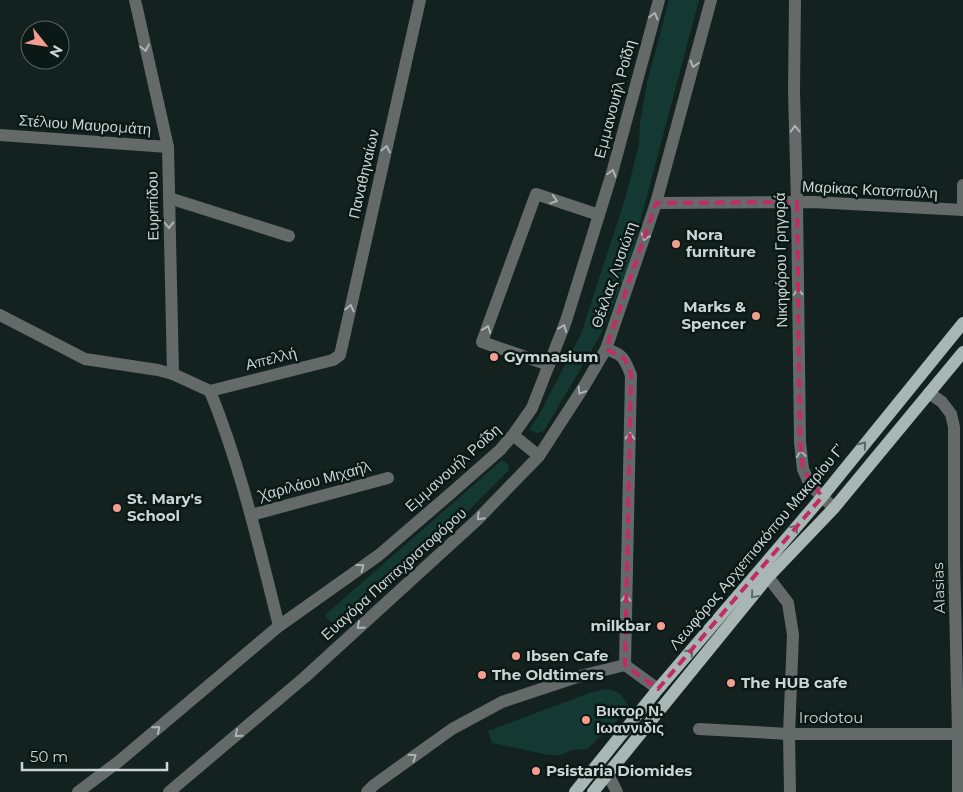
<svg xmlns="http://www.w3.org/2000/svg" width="963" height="792" viewBox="0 0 963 792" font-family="Montserrat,sans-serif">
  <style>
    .green { fill: #133932 }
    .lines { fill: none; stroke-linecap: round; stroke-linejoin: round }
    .minor { stroke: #636a68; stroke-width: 12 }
    .major { stroke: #a8b7b3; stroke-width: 12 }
    .oneway { stroke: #acb5b3 }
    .oneway2 { stroke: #5a6864 }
    .marked { fill: none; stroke: #c32b67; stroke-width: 4; stroke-dasharray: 10 6; stroke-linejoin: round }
    .poi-dot { fill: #f59d90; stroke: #0b1916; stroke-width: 2 }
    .labels { text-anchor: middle; stroke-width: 5; stroke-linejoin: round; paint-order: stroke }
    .street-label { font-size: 15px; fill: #ccd5d3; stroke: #0b1916 }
    .poi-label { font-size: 15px; font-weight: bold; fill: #ccd5d3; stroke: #0b1916; text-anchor: start }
  </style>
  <rect width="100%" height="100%" fill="#14221f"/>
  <!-- green -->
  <g class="green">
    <path d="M669,0h30l-72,271 -26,63 -57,97 -7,2 -8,-3 10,-15 42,-81 44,-135 14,-54 1,-22 7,-40z"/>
    <path d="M502,460l7,5 -1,6 -41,41 -132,115 -10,-12z"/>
    <path d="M605,689c13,2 16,4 23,16l-8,13 -33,31 -15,1 -12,5h-11l-57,-12 -4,-12 104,-39z"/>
  </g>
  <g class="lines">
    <!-- minor -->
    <g class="minor">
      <path d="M135,0l33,147 5,227 37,17"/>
      <path d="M795,0l-1,91 3,111 3,240 3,27 7,16 24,23"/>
      <path d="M0,135l168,12"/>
      <path d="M169,198l120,38"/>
      <path d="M656,203l157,-1 150,8"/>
      <path d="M963,210v-25"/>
      <path d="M0,315l85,44 73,11 15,4"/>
      <path d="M606,349c18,6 18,9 25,26l-6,290"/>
      <path d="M549,365l-67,-23 54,-148 63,21"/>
      <path d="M210,391l123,-31 7,-5 80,-355"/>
      <path d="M210,391c31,76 49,156 69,235"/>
      <path d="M929,393l13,9 9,12 3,13v132l4,175v58"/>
      <path d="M513,435l26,21"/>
      <path d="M251,515l137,-37"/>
      <path d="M768,577l20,26 5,32 -4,99 1,58"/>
      <path d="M625,665l33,24"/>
      <path d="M699,729l90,5h174"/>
      <path d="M608,774l9,18"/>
      <path d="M78,792l40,-30 161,-136 100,-71 71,-61 50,-44 13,-15 19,-27 34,-87 46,-148 47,-173"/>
      <path d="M169,792l136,-115 172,-157 62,-64 44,-68 23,-39 50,-146 55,-203"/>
      <path d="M367,792l7,-7 78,-56 50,-27 78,-26 45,-11"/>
    </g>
    <!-- major -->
    <g class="major">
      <path d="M575,792l83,-103 164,-192 141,-174"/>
      <path d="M593,792l175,-215 66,-69 129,-156"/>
    </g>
  </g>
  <!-- one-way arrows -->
  <defs><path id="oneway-chevron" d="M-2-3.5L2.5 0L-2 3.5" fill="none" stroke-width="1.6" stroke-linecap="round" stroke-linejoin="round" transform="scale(1.25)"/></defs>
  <g class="oneway">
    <use href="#oneway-chevron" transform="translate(654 16) rotate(-75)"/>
    <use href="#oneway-chevron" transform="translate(145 48) rotate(77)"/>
    <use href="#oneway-chevron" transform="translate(694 64) rotate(105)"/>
    <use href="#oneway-chevron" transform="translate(795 129) rotate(-92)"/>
    <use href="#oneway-chevron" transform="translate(386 149) rotate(-77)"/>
    <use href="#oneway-chevron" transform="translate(612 173) rotate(-74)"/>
    <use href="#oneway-chevron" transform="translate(554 200) rotate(18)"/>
    <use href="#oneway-chevron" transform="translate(169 225) rotate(89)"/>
    <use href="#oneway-chevron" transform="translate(645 237) rotate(109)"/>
    <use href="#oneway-chevron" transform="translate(798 292) rotate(-91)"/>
    <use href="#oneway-chevron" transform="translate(350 308) rotate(-77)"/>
    <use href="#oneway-chevron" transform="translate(563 328) rotate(-69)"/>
    <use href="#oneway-chevron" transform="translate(487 329) rotate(-70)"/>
    <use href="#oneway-chevron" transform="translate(581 391) rotate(122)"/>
    <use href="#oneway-chevron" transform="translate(630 436) rotate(-89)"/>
    <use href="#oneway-chevron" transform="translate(801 454) rotate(-96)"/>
    <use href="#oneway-chevron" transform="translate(480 517) rotate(135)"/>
    <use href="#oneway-chevron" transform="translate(361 567) rotate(-36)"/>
    <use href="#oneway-chevron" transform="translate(626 598) rotate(-89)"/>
    <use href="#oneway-chevron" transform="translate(360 626) rotate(138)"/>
    <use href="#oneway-chevron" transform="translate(157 729) rotate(-40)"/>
    <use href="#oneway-chevron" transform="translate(238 734) rotate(140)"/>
    <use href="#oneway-chevron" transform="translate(413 757) rotate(-35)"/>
  </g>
  <g class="oneway2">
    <use href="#oneway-chevron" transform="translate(863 445) rotate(-51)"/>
    <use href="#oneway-chevron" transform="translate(795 528) rotate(-50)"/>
    <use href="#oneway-chevron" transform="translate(754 595) rotate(130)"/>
    <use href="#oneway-chevron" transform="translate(690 652) rotate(-50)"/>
  </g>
  <!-- marked area -->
  <path class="marked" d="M797,202l3,240 3,27 19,28 -164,192 -33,-24 6,-290 -6,-16 -19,-10 50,-146z"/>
  <!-- markers -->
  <g class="poi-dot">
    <circle cx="676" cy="244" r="5"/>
    <circle cx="756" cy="316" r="5"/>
    <circle cx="494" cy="357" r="5"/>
    <circle cx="117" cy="508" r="5"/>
    <circle cx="661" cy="626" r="5"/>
    <circle cx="516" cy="656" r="5"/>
    <circle cx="482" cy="675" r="5"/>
    <circle cx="731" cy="683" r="5"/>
    <circle cx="586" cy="720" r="5"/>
    <circle cx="536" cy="771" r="5"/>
  </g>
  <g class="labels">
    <!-- street labels -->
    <g class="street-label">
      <text transform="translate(615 99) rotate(-75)" y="5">Εμμανουήλ Ροΐδη</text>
      <text transform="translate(85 125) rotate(4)" y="5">Στέλιου Μαυρομάτη</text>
      <text transform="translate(364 174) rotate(-77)" y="5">Παναθηναίων</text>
      <text transform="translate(870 190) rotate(3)" y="5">Μαρίκας Κοτοπούλη</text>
      <text transform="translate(153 206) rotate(-91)" y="5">Ευριπίδου</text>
      <text transform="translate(781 260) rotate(-91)" y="5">Νικηφόρου Γρηγορά</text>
      <text transform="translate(614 275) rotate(-71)" y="5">Θέκλας Λυσιώτη</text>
      <text transform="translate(271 359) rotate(-14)" y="5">Απελλή</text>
      <text transform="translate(453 468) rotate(-42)" y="5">Εμμανουήλ Ροΐδη</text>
      <text transform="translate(315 481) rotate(-15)" y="5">Χαριλάου Μιχαήλ</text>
      <text transform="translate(757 547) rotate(-50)" y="5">Λεωφόρος Αρχιεπισκόπου Μακαρίου Γ’</text>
      <text transform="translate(394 574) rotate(-42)" y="5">Ευαγόρα Παπαχριστοφόρου</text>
      <text transform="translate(939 588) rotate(-92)" y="5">Alasias</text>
      <text x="831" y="723">Irodotou</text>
    </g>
    <!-- poi labels -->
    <g class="poi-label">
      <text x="686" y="240">Nora<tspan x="686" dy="17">furniture</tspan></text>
      <text x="746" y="312" text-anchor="end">Marks &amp;<tspan x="746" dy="17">Spencer</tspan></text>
      <text x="504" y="362">Gymnasium</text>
      <text x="127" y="504">St. Mary's<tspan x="127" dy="17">School</tspan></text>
      <text x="651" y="631" text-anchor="end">milkbar</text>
      <text x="526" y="661">Ibsen Cafe</text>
      <text x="492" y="680">The Oldtimers</text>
      <text x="741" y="688">The HUB cafe</text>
      <text x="596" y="716">Βικτορ Ν.<tspan x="596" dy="17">Ιωαννιδις</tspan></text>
      <text x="546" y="776">Psistaria Diomides</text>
    </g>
  </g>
  <!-- north arrow -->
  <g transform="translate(45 45) rotate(120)"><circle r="24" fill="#0b1916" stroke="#586462"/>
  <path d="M0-4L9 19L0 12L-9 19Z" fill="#f59d90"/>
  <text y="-8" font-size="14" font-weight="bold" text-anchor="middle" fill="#ccd5d3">N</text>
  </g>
  <!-- scale -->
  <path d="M22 762v8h145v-8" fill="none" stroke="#ccd5d3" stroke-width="2.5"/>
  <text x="30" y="762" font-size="15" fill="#ccd5d3" stroke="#0b1916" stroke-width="4" paint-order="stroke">50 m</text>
</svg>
